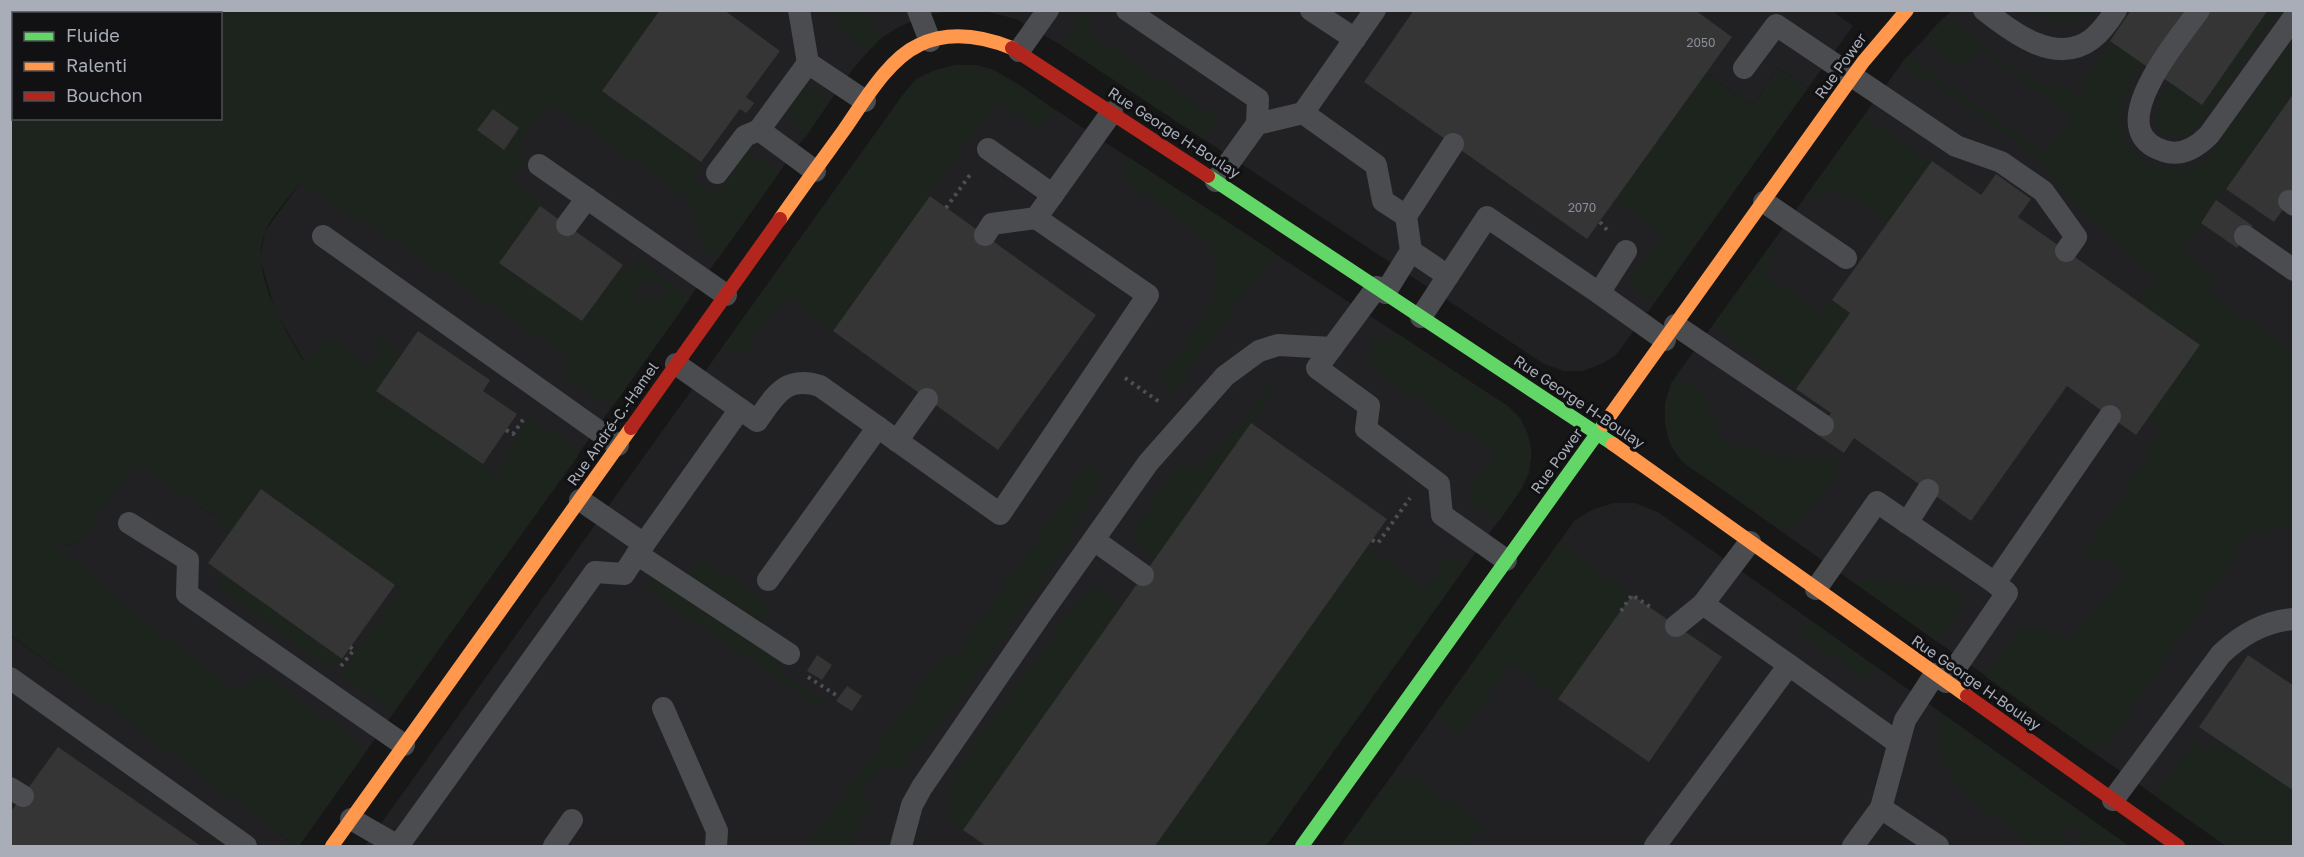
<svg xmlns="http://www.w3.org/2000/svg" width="2304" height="857" viewBox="0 0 2304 857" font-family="'Golos Text',sans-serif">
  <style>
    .built { fill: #212123 }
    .green { fill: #1d241e; fill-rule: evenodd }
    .building { fill: #353536 }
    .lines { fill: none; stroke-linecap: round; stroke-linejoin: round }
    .path { stroke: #4d4e52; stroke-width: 4; stroke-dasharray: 3 4.5; stroke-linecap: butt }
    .lane { stroke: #4b4c50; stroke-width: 22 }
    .fast { stroke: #63d668; stroke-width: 14 }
    .slow { stroke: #ff974d; stroke-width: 14 }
    .jam { stroke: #b3261e; stroke-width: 14 }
    .labels { text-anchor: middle; stroke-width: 6; stroke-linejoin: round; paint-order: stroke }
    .number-label { font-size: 12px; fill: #8b8f98 }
    .street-label { font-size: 15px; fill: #a8adb8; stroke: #111113 }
  </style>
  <rect width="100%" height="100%" fill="#171717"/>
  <!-- built -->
  <g class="built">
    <path d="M1831,10l22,16 -45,62 -30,-20 -25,38 -47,-33 -90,127 47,34 -32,46 24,22 -39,53 -13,8 -20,8h-19l-20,-7 -483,-319 -45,-26 -32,-8z"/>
    <path d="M426,11h526l-27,4 -30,14 -19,13 -23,27 -533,747 -282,-275 33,4 12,-6 52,-76 76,51 17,-19 76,-134 -29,-51 -15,-51 5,-28z"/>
    <path d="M1951,11h342v835h-67l-544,-385 -12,-17 -5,-20v-21l6,-20 233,-323z"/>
    <path d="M956,65h20l18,5 16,10 499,327 12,12 7,16 3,19 -2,19 -7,15 -256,358h-901l540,-754 11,-13 19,-9z"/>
    <path d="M1614,503h21l23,9 471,334h-788l234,-326 19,-11z"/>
    <path d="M10,635l84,61 202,150h-285z"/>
  </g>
  <!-- green -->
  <g class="green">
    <path d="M11,11h649l-58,80 100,73 -9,15 23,16 31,-44 32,22 -61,86 -15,-11 -16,-49 -134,-95 -28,31 -5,14 4,13 -13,18 33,23 -44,60 82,58 41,-56 8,5 6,-11 53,39 -77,108 -48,-28 6,-19 -174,-117 -68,-39 -29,-20c-8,10 -31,37 -35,49 -16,40 19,95 38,129l25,-25 41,32 10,-16 -6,-11 4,-7 25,19 -26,38 113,76 5,7 6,-1 4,-18 26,-39 44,31 4,9 -183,254 -11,-4 -44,-32 61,-84 -139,-101 -34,46 -8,-9 -5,-16 -4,4 -76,-50 -52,75 -12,6 -18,-2 80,69 108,82 19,-22 94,67 9,17 -64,90h-3l-285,-211zM14,14h206v104h-206zM493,109l26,19 -15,21 -27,-19zM654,282l9,3 2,7 -3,6 -22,3 -4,-3v-7l6,-7z"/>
    <path d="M831,11h38l11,28 -14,15 -28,-27z"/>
    <path d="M1082,11h8v23l128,83 -15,22 -142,-94z"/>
    <path d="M2028,11l65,-1v1c-19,14 -45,10 -65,0z"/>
    <path d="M2268,11h12l-81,114c-3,3 -6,8 -10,10 -11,8 -32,2 -34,-13 -1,-14 8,-27 15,-39l32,22z"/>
    <path d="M1944,17l86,62 18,6 14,-1 16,15 9,-10 -11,-8 17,-12 17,-28 32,22c-11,17 -20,36 -21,56 0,5 2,9 3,14 12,29 46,49 76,30 5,-3 9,-9 13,-13l80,-111v54l-113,158 37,29 -8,13 84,58v175l-45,9 -139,208 -18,8 -105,-74 32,-50 19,-1 31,17 52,-63 2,-16 -39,-6 79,-128 -15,-11 53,-74 -62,-44 19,-24 -99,-88 -14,-26 -120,-88 -5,5 -12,-7 -3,-13 4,-4 137,98 26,-37 -90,-67 -14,12 -15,1 -18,-13 -5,-17z"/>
    <path d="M956,65c44,1 64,21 98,44l-15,21 -42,-29 -164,230 -47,-34 -42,55 -10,3 -13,-6 184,-257c15,-17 30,-22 51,-27z"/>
    <path d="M1778,68l30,20 -153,214 -26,-19 33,-49 -47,-34 91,-127 47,33z"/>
    <path d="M805,86l11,2 12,16 -23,34 -16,-22 2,-14z"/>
    <path d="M1864,116l68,45 -44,62 -36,-27 -16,-1 -10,-4 -15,10 -6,-4z"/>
    <path d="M1130,158l145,95 -101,138 -8,-1 -6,-9c16,-33 59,-68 56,-105 -1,-12 -5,-24 -7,-36l-84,-60 -5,-10z"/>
    <path d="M1771,245l5,6 -11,23 58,40 9,-14 18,13 -54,76 -68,-51 -13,-16z"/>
    <path d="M1398,334l111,73c40,43 19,74 -10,114l-24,-14 -6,-9 3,-10 23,-34 -123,-87 -4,-10 4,-13 10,-6z"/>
    <path d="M1677,375l22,16 12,18 8,26 11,10 22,2 26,9 67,5 -46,64 -19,5c-23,-16 -45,-32 -68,-48 -10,-7 -22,-13 -30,-21 -21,-23 -22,-61 -5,-86z"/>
    <path d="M1270,385l7,5 -26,33 -95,135 -21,-15 1,-19 46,-62 18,8 45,-51z"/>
    <path d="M1087,465l15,11 -41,78 -115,163 -49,58 -14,-11 -24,36 12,9 -23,36 -40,1 98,-141 33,-44 17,-5z"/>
    <path d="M1559,542l73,53 -74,104 -33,-28 -15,-6 -48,70 -26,-21z"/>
    <path d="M1367,547l58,40 24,-32 17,11 -200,280h-111z"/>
    <path d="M702,557l70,52 -8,14 -76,-48z"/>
    <path d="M222,573l120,86 -10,10 -101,-72 -14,-17z"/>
    <path d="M655,574l130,89 -5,8 45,31 -5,6 -174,-120z"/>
    <path d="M1874,579l81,11 7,6 -1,10 -22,37 -86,-61z"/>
    <path d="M1091,585l31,20 -159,225 -11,-7 -5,-11 7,-35 23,-38z"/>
    <path d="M1806,618l75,53 -17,9 -66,-48z"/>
    <path d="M1940,712l189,134h-50l2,-1 2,-8c-7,-11 -15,-14 -24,-4l9,13c-10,1 -23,2 -33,0 -8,-1 -19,-12 -26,-18 -37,-27 -84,-65 -69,-116z"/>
    <path d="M2192,741l13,10 21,-6 67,46v55h-67l-71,-50z"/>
    <path d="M1392,776l5,4 14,-3 73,48 -18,21h-125z"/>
  </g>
  <!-- building -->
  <g class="building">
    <path d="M660,10h64l56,41 -34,46 8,6 -4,6 -4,4 -6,-4 -39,53 -99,-71z"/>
    <path d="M1414,10h281l37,27 -145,202 -223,-157z"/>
    <path d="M2131,10h137l-66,95 -92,-64z"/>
    <path d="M2294,93v101l-20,28 -48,-33z"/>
    <path d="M493,109l26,19 -15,22 -27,-20z"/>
    <path d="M1932,161l49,34 15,-21 35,25 -13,18 182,128 -64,90 -69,-49 -96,135 -117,-83 -10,15 -28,-19 15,-21 -35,-24 54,-76 -18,-13z"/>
    <path d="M930,196l166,119 -98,135 -165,-119z"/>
    <path d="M2216,200l37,26 -16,22 -36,-25z"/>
    <path d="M540,206l83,59 -41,56 -83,-58z"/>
    <path d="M418,331l72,49 -7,11 34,23 -34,50 -107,-73z"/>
    <path d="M1251,423l136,96 -232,327h-169l-23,-16z"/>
    <path d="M261,489l134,96 -53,74 -134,-96z"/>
    <path d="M1632,595l90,62 -73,105 -91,-63z"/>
    <path d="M817,655l15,10 -10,15 -15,-9z"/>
    <path d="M2248,655l46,31v105l-95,-64z"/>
    <path d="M847,686l15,10 -10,15 -16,-10z"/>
    <path d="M58,747l143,99h-191v-33z"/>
  </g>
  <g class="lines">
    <!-- path -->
    <g class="path">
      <path d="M946,208l26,-36"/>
      <path d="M1600,222l7,8"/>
      <path d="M1125,378l36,25"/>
      <path d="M506,430l7,4 12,-17"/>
      <path d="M1372,540l6,3 32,-45"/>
      <path d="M1621,611l11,-16 20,13"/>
      <path d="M341,666l13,-16 -4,-3"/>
      <path d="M808,677l31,20"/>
    </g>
    <!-- lane -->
    <g class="lane">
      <path d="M799,10l9,53"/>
      <path d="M918,10l12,31"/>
      <path d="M1127,10l131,89 -1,25 -41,57"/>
      <path d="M1311,10l44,29"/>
      <path d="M1984,10c29,23 72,56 108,29 10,-8 17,-18 24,-29"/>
      <path d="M2199,10c-20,29 -101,121 -35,141 18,6 33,-4 45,-16l85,-118"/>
      <path d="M1019,51l29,-41"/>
      <path d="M1744,68l32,-43 180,121 45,16 42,29 33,46 -10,14"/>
      <path d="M1303,113l73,52 7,36 23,15"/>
      <path d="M1257,124l46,-11 72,-103"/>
      <path d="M988,149l65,46"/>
      <path d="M539,165l187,130"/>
      <path d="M815,171l-56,-41 49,-67 57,38"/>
      <path d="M717,173l28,-37 14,-6"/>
      <path d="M2289,201l5,4"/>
      <path d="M1764,202l82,56"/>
      <path d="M567,225l20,-27"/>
      <path d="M985,235l7,-11 44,-6"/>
      <path d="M323,236l295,209"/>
      <path d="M2245,236l49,34"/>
      <path d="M1411,251l37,25"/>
      <path d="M1626,251l-27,42 66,47"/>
      <path d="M1377,287l-60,81 52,38 -3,23 73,55 3,31 64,45"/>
      <path d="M1385,293l26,-42 -5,-35 47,-72"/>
      <path d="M1421,317l66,-100 112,76"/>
      <path d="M1675,325l148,100"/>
      <path d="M676,364l81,57c18,-25 28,-46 63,-35l180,128 148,-219 -112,-77 76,-106"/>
      <path d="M740,409l-103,145 152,100"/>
      <path d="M897,441l30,-42"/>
      <path d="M580,500l64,44"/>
      <path d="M129,523l59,37 -1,34 217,151"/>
      <path d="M1907,523l21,-33"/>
      <path d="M1094,540l49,35"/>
      <path d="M1750,542l-47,62 86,61"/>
      <path d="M768,580l110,-153"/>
      <path d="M1995,583l115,-167"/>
      <path d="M1816,589l61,-87 118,81 12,10 -61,89"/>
      <path d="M1676,626l27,-22"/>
      <path d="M10,678l236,168"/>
      <path d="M663,708l54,123 -1,15"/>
      <path d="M10,788l13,8"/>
      <path d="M2113,800l108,-146c21,-20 44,-33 73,-35"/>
      <path d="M1881,808l24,-88 30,-46"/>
      <path d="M351,819l47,27"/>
      <path d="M398,846l197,-274 29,2 13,-20"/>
      <path d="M554,846l18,-26"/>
      <path d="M901,846l11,-41 10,-18 119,-173 107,-151 77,-87 34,-25 19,-6 54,3"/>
      <path d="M1655,846l134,-181 109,78"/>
      <path d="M1853,846l28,-38 57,38"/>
    </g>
    <!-- fast -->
    <g class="fast">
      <path d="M1208,176l405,268"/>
      <path d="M1302,846l302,-422"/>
    </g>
    <!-- slow -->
    <g class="slow">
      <path d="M780,219c21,-30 43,-60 64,-89 19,-27 44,-71 75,-85 29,-14 63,-9 93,3"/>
      <path d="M1604,424l259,-362 44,-52"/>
      <path d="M1613,444l354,252"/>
      <path d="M332,846l299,-418"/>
    </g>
    <!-- jam -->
    <g class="jam">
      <path d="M1012,48l196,128"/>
      <path d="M631,428l149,-209"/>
      <path d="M1967,696l211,150"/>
    </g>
  </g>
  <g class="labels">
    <!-- number labels -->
    <g class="number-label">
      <text x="1701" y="47">2050</text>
      <text x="1582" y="212">2070</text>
    </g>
    <!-- street labels -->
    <g class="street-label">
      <text transform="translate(1841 66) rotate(-54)" y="5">Rue Power</text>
      <text transform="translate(1174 133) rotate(33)" y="5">Rue George H-Boulay</text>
      <text transform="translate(1579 402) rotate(34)" y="5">Rue George H-Boulay</text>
      <text transform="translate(613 424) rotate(-55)" y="5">Rue André-C.-Hamel</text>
      <text transform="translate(1557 461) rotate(-54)" y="5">Rue Power</text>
      <text transform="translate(1976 683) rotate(35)" y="5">Rue George H-Boulay</text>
    </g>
  </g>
  <!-- border -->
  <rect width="2304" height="857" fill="none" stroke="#a8adb8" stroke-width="24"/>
  <!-- legend -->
  <rect x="12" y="12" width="210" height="108" fill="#111113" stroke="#4d4f55" stroke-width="1.5"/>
  <rect x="24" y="32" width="30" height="9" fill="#63d668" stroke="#4d4f55" stroke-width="1.5"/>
  <text x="66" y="42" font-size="18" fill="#a8adb8">Fluide</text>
  <rect x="24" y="62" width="30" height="9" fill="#ff974d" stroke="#4d4f55" stroke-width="1.5"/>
  <text x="66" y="72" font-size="18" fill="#a8adb8">Ralenti</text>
  <rect x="24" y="92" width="30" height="9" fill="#b3261e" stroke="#4d4f55" stroke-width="1.5"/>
  <text x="66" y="102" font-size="18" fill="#a8adb8">Bouchon</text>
</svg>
